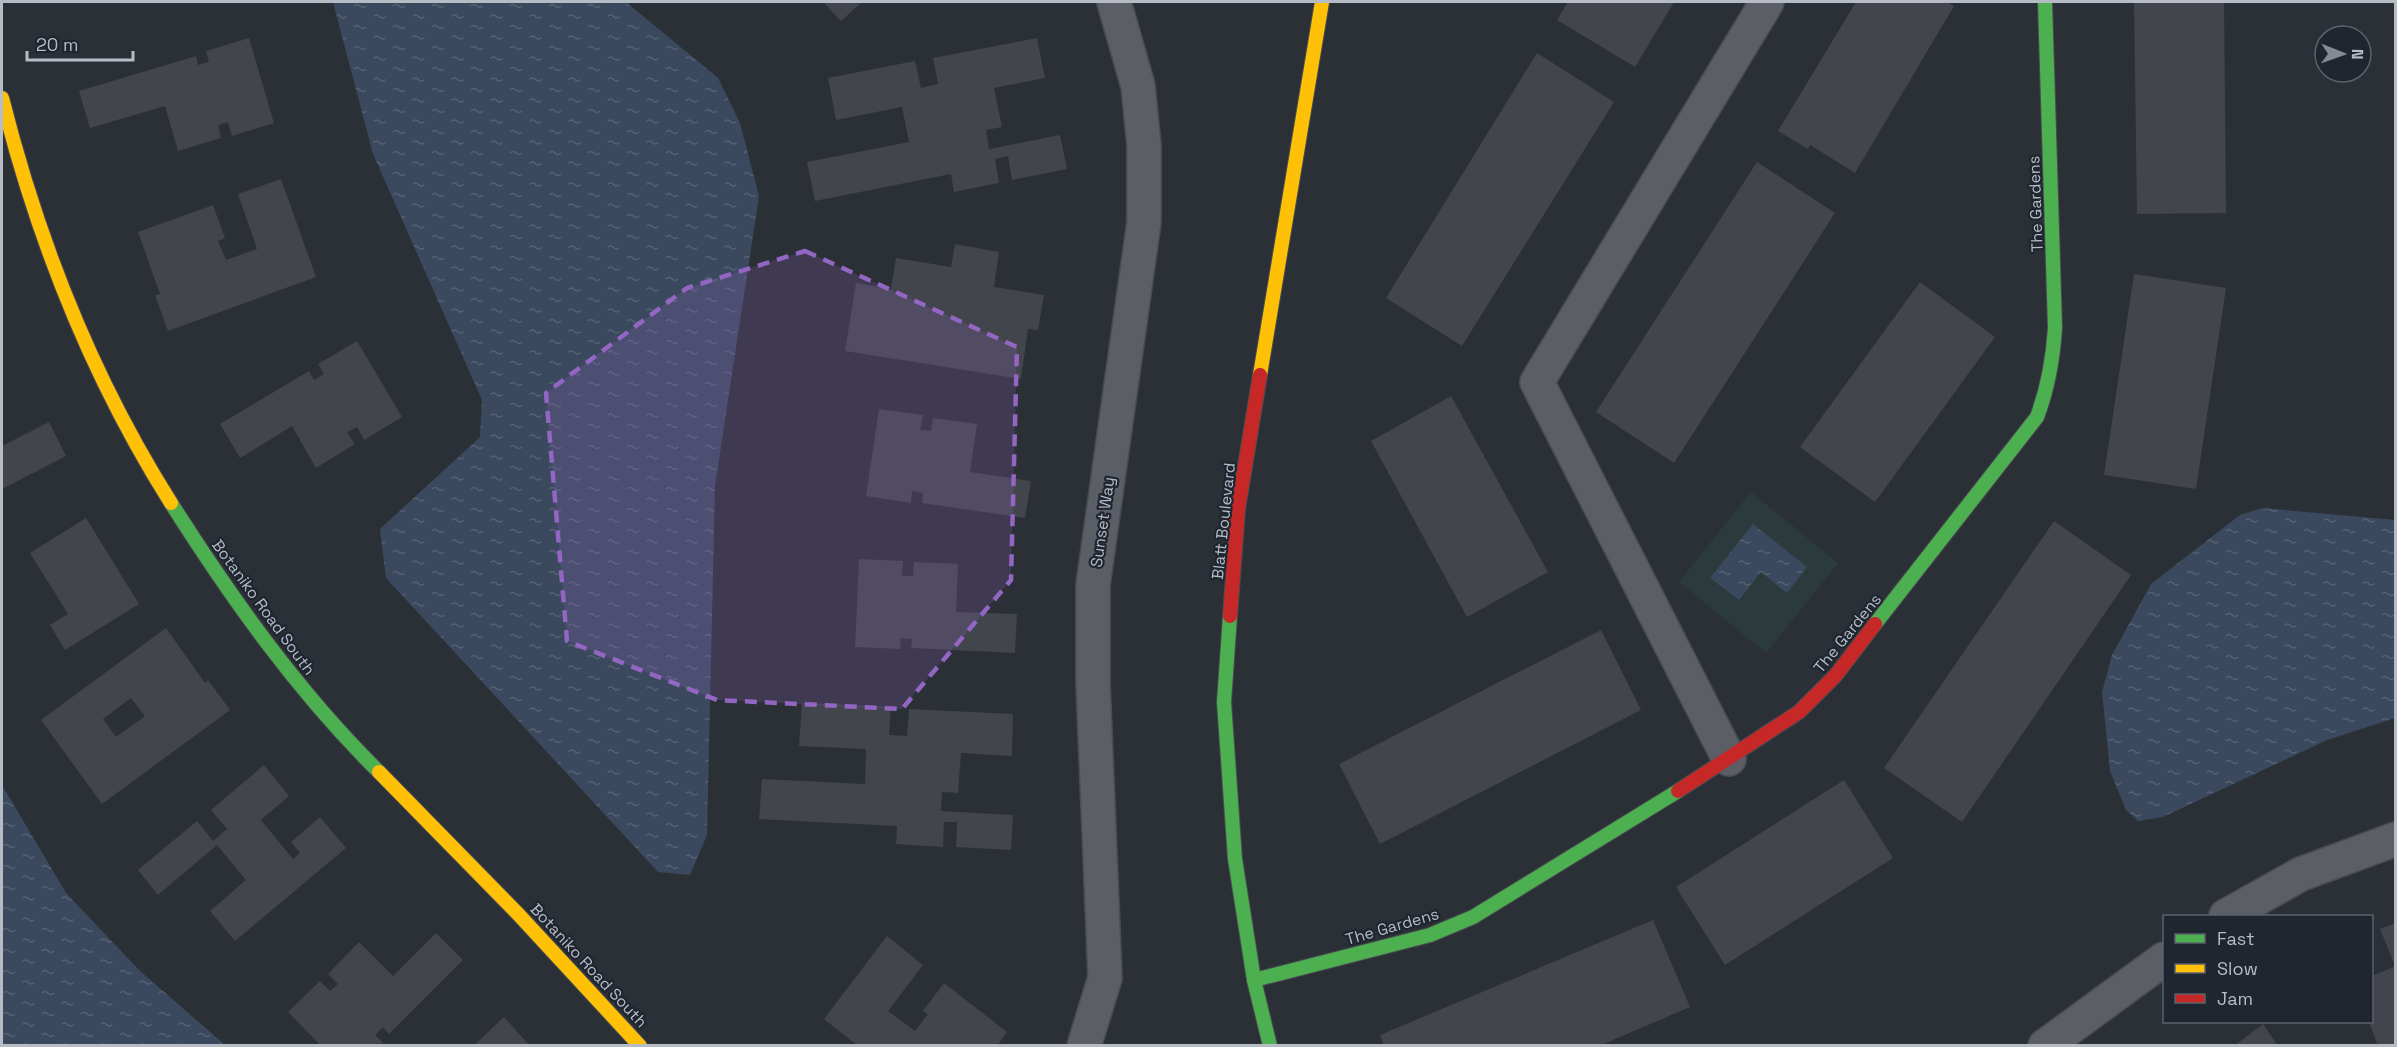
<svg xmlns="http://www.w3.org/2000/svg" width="2397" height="1047" viewBox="0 0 2397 1047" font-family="'Space Grotesk',sans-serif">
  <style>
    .pitch { fill: #2b3b3d }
    .water { fill: url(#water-ripples) }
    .building { fill: #42454b; fill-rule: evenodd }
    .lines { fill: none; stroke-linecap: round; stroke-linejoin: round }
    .street-casing { stroke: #494c51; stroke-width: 36 }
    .fast-casing { stroke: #494c51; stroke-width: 16 }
    .slow-casing { stroke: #494c51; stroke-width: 16 }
    .jam-casing { stroke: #494c51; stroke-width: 16 }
    .street { stroke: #5b5e64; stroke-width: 33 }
    .fast { stroke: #4caf50; stroke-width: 14 }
    .slow { stroke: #ffc107; stroke-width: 14 }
    .jam { stroke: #c62828; stroke-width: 14 }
    .marked { fill: #9266c2; fill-opacity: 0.2; stroke: #9266c2; stroke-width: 4.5; stroke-dasharray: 12 8; stroke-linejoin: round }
    .labels { text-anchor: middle; stroke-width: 4.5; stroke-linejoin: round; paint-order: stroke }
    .street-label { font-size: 16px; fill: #b5bcc6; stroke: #1f2630 }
  </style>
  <defs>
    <pattern id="water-ripples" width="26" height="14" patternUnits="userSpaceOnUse" patternTransform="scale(1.5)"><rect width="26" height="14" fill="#3b495e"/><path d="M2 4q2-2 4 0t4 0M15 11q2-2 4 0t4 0" fill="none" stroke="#556174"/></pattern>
  </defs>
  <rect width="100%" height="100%" fill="#2b3036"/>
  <!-- pitch -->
  <path class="pitch" d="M1751,492l87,71 -72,90 -87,-71z"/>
  <!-- water -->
  <g class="water">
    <path d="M333,2h293l92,76 22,45 19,73 -44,290 -8,349 -17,40 -32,-3 -272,-294 -6,-49 100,-92 2,-37 -109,-246z"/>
    <path d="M2262,508l133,12v198l-68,22 -164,77 -25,4 -12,-11 -16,-39 -8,-79 10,-37 39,-71 89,-69z"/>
    <path d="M1753,524l54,43 -20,26 -26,-21 -22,28 -29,-22z"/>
    <path d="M2,785l64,108 73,77 86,75h-223z"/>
  </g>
  <!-- building -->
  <g class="building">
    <path d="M823,2h39l-21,19z"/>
    <path d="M1568,2h106l-39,65 -78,-47z"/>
    <path d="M1856,2h91l7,4 -99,167 -45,-28 -2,4 -30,-18z"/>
    <path d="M2134,2h90l2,211 -89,1z"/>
    <path d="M249,38l25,85 -42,13 -4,-14 -10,3 3,13 -43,13 -13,-45 -75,22 -11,-37 117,-35 2,9 11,-3 -3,-11z"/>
    <path d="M1037,38l8,40 -51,10 8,39 -16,3 3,19 71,-14 7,34 -55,11 -4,-24 -13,3 4,24 -45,9 -3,-18 -136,27 -8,-39 102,-20 -7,-35 -66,13 -8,-42 87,-17 6,27 17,-4 -5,-26z"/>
    <path d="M1537,53l77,49 -152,244 -76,-48z"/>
    <path d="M1757,162l78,51 -161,250 -78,-51z"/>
    <path d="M281,179l35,98 -148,54 -13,-36 5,-1 -22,-62 75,-27 12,33 -7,3 8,19 31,-11 -19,-55z"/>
    <path d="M955,244l44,8 -5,35 50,8 -6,35 -10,-1 -7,50 -176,-28 11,-68 35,6 5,-31 55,9z"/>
    <path d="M2134,274l92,14 -30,201 -92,-14z"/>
    <path d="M1920,282l75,55 -120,165 -75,-55z"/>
    <path d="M357,341l45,76 -38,23 -7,-13 -10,5 8,12 -39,24 -24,-42 -52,32 -20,-34 89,-53 5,9 10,-6 -6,-10z"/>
    <path d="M1451,396l97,176 -81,45 -96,-176z"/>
    <path d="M879,409l44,6 -3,15 11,1 2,-13 44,6 -7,48 61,9 -6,37 -103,-15 1,-10 -11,-2 -1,12 -45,-7z"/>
    <path d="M49,422l17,34 -64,33v-43z"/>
    <path d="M86,518l53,86 -74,46 -15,-25 18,-11 -38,-61z"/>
    <path d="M2054,521l77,54 -169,247 -78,-54z"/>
    <path d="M859,559l44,2 -1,15h11l1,-14 44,2 -2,48 61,2 -2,39 -104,-5 1,-9 -11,-1 -1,11 -45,-2z"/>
    <path d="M166,628l39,55 3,-3 22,30 -128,94 -61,-84zM131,698l14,18 -29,21 -13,-18z"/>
    <path d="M1601,630l40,80 -261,134 -41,-80z"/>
    <path d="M802,703l89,4 -2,28 18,1 2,-27 104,5 -1,42 -51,-3 -3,40 -16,-1 -1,19 72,4 -2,35 -55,-3 1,-25h-13l-1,25 -47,-3 1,-18 -138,-7 3,-40 103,5 1,-35 -67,-3z"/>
    <path d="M264,765l25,31 -28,24 32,39 7,-6 -9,-11 29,-25 26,31 -111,93 -25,-30 36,-31 -29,-35 -59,50 -20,-25 59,-49 16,20 14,-12 -16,-19z"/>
    <path d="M1844,780l49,78 -168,107 -49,-78z"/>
    <path d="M1653,920l37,87 -91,39h-215l-4,-11z"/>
    <path d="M2396,923v43h-1l-15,-37z"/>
    <path d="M436,933l27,27 -74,74 -6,-7 -8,8 8,8 -3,3h-59l-33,-34 32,-31 10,10 8,-7 -10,-10 31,-32 34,34z"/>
    <path d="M887,936l36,29 -35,46 27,20 13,-17 -5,-3 21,-28 63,49 -10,14h-139l-34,-27z"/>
    <path d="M2396,966v80h-18l-9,-24h3v-46z"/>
    <path d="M504,1017l26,29h-57z"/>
    <path d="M2263,1024l15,22h-44z"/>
  </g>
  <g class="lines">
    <defs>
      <g id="street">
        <path d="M1729,759l-192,-377 230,-380"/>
        <path d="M2226,916l75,-42 95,-35"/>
        <path d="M1084,1046l21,-68 -12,-295v-98l51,-363v-77l-6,-59 -24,-84"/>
        <path d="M2045,1046l119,-87"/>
      </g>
      <g id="fast">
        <path d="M171,503c61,96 127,189 208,269"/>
        <path d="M1230,616l-6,86 11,157 19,121 16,66"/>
        <path d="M1875,624l162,-207c11,-29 16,-58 18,-89l-10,-326"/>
        <path d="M1254,980l176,-45 43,-18 205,-126"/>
      </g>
      <g id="slow">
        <path d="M2,98c36,143 90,280 169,405"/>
        <path d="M1260,375l62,-373"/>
        <path d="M379,772l140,143 121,131"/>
      </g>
      <g id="jam">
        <path d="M1230,616l8,-107 22,-134"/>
        <path d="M1678,791l121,-79 37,-37 39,-51"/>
      </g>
    </defs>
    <!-- street casing -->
    <use href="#street" class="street-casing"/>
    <!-- fast casing -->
    <use href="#fast" class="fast-casing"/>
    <!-- slow casing -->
    <use href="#slow" class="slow-casing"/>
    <!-- jam casing -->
    <use href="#jam" class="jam-casing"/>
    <!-- street -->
    <use href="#street" class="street"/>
    <!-- fast -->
    <use href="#fast" class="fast"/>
    <!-- slow -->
    <use href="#slow" class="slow"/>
    <!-- jam -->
    <use href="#jam" class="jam"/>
  </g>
  <!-- marked area -->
  <path class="marked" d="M805,251l212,96 -6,233 -109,129 -185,-9 -150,-59 -21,-248 141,-105z"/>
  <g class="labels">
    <!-- street labels -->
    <g class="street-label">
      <text transform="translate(2035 204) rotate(-92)" y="6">The Gardens</text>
      <text transform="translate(1223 521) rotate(-84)" y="6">Blatt Boulevard</text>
      <text transform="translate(1102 522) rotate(-82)" y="6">Sunset Way</text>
      <text transform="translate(264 607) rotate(54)" y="6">Botaniko Road South</text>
      <text transform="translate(1847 633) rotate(-51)" y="6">The Gardens</text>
      <text transform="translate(1392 926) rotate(-16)" y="6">The Gardens</text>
      <text transform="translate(589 965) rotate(47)" y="6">Botaniko Road South</text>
    </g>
  </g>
  <!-- border -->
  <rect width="2397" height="1047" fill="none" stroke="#b5bcc6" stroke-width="6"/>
  <!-- legend -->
  <rect x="2163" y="915" width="210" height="108" fill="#1f2630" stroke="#5b626c" stroke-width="1.5"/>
  <rect x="2175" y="934" width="30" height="9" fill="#4caf50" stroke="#5b626c" stroke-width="1.5"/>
  <text x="2217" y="945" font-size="18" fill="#b5bcc6">Fast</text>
  <rect x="2175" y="964" width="30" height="9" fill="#ffc107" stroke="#5b626c" stroke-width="1.5"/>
  <text x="2217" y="975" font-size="18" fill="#b5bcc6">Slow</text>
  <rect x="2175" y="994" width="30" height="9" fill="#c62828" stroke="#5b626c" stroke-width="1.5"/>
  <text x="2217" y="1005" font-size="18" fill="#b5bcc6">Jam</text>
  <!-- north arrow -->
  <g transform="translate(2343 54) rotate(91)"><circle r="28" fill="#1f2630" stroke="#5b626c" stroke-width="1.5"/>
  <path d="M0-4.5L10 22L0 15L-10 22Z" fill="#858b94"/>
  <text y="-9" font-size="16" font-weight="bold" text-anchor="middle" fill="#b5bcc6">N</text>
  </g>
  <!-- scale -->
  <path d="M27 51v9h106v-9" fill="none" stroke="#b5bcc6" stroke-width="3"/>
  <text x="36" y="51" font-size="18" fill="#b5bcc6" stroke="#1f2630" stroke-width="4.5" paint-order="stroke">20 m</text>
</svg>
